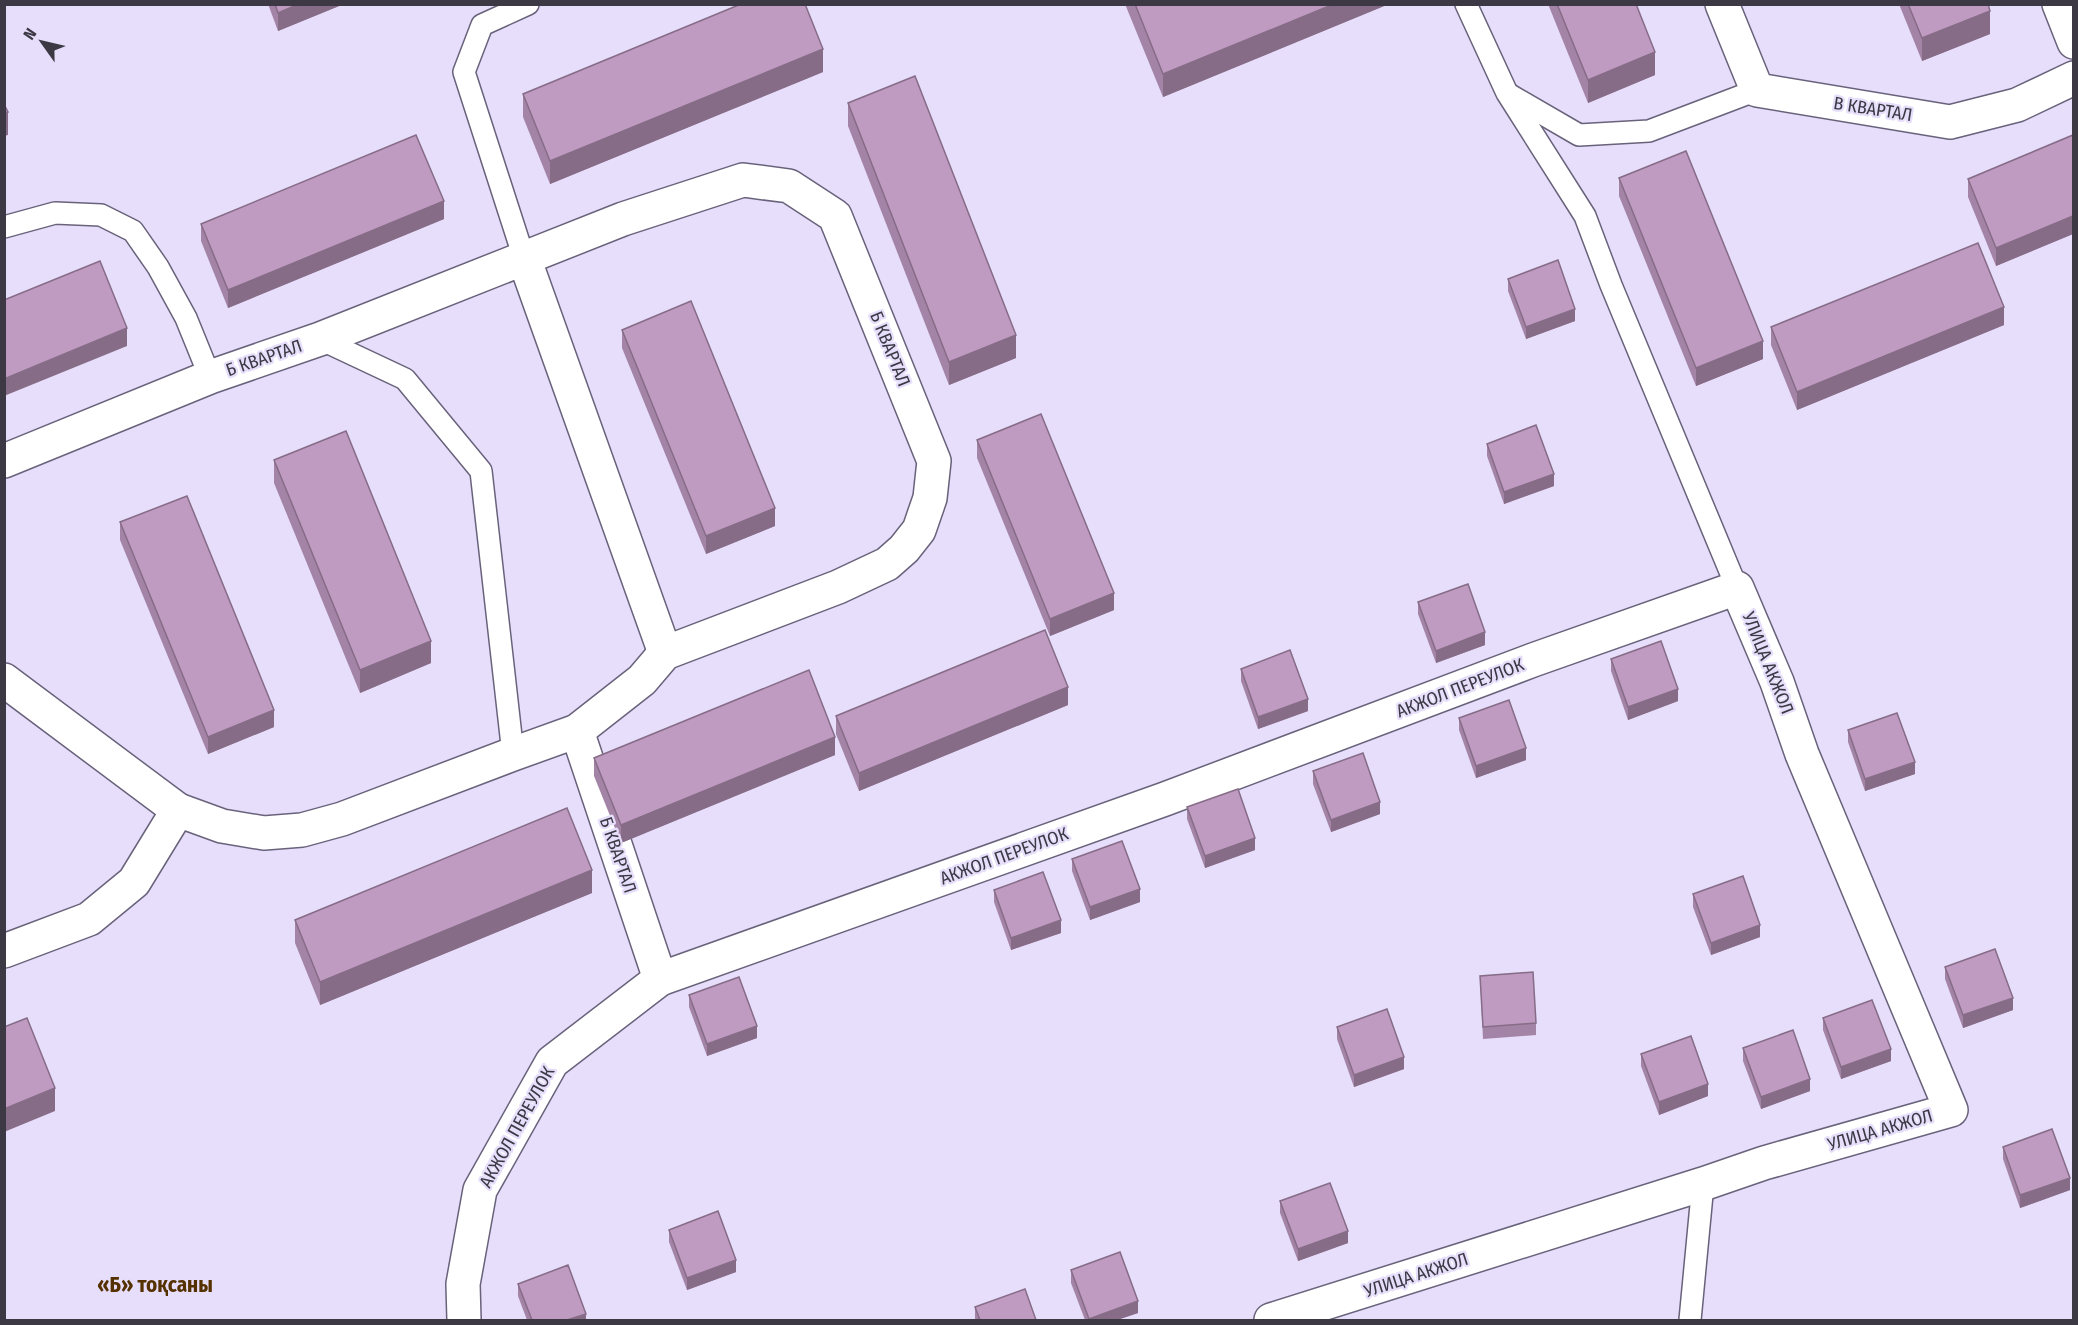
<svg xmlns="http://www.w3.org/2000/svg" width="2078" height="1325" viewBox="0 0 2078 1325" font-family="'Fira Sans Condensed',sans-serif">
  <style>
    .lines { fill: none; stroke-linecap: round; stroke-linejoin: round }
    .lane-casing { stroke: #69627b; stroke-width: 24 }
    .street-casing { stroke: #69627b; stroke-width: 36 }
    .lane { stroke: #fff; stroke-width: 21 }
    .street { stroke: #fff; stroke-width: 33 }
    .wall { fill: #a484a6 }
    .shaded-wall { fill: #866c87 }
    .building { fill: #bf9ac1; stroke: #866c87; stroke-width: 1.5 }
    .labels { text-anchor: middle; stroke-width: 4.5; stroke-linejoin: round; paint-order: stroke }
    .street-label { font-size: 18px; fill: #3c3944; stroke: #e6defb }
    .quarter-label { font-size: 21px; font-weight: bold; fill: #563100; stroke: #e6defb }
  </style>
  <rect width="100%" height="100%" fill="#e6defb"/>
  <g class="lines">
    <defs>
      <g id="lane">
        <path d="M1466,4l41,89 78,123 26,69 126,303"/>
        <path d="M1510,95l69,40 70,-4 108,-41"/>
        <path d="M4,227l51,-14 46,2 32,16 25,36 28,51 24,59"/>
        <path d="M524,258l-60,-186 18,-47 46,-21"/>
        <path d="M320,339l85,40 76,92 32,283"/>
        <path d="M1690,1320l13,-136"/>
      </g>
      <g id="street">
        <path d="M1722,4l35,86 193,32 67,-17 57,-27"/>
        <path d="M2059,4l15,38"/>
        <path d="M524,258l141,395"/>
        <path d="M4,461l206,-84 110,-38 303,-120 120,-39 46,6 46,30 99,245 -4,37 -11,32 -15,19 -17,15 -49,23 -173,66 -23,27 -65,51 -64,23 -171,65 -40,11 -38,3 -42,-7 -44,-16 -44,72 -45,37 -85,32"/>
        <path d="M4,680l174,130"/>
        <path d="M577,731l83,248"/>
        <path d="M464,1320l-1,-36 17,-94 72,-128 108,-83 505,-180 368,-139 204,-72 40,94 25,72 149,356 -187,53 -61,21 -432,136"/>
      </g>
    </defs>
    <!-- lane casing -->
    <use href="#lane" class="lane-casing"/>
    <!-- street casing -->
    <use href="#street" class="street-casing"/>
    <!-- lane -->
    <use href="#lane" class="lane"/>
    <!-- street -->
    <use href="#street" class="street"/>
  </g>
  <!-- wall -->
  <g class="wall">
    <path d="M268,4h76l-66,27z"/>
    <path d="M1125,4h264l-226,93z"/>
    <path d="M1548,4h88l19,71 -67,28z"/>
    <path d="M1899,4h89l2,30 -68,27z"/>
    <path d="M823,72l-273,112 -27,-67v-23z"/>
    <path d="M848,103l168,255 -67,27 -101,-259z"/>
    <path d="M2073,135v99l-77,32 -28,-69v-18z"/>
    <path d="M1619,178l144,181 -67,27 -77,-190z"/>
    <path d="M444,219l-216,89 -27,-67v-17z"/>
    <path d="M1508,279l67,42 -49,18 -18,-48z"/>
    <path d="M2004,325l-207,85 -26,-65v-18z"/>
    <path d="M622,330l153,196 -69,28 -84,-206z"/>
    <path d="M977,440l137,170 -64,26 -73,-178z"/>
    <path d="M1487,444l67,42 -50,18 -17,-48z"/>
    <path d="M274,460l157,203 -71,30 -86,-210z"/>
    <path d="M120,522l154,205 -66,27 -88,-214z"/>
    <path d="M1418,602l67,43 -49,18 -18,-49z"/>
    <path d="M1611,659l67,42 -50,19 -17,-49z"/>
    <path d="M1241,669l67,42 -50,18 -17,-48z"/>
    <path d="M1068,705l-209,86 -23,-57v-18z"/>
    <path d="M1459,718l67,42 -50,18 -17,-48z"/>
    <path d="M1848,730l67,44 -50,17 -17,-49z"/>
    <path d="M835,755l-214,88 -27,-67v-18z"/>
    <path d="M1313,771l67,43 -49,18 -18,-48z"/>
    <path d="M1187,807l68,43 -50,18 -18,-49z"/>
    <path d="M1072,859l68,43 -50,18 -18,-49z"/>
    <path d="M994,890l67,43 -50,17 -17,-48z"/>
    <path d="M592,893l-272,112 -25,-62v-23z"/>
    <path d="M1693,894l67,43 -49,18 -18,-48z"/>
    <path d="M1945,967l68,43 -50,18 -18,-49z"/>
    <path d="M1480,976l56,47v12l-53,4z"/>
    <path d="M689,995l68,43 -50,18 -18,-49z"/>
    <path d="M1823,1018l68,43 -50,18 -18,-49z"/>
    <path d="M1337,1027l67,42 -50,18 -17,-48z"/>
    <path d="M1743,1048l67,43 -49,18 -18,-48z"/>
    <path d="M1641,1054l67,42 -49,19 -18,-49z"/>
    <path d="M2003,1147l67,43 -50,18 -17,-49z"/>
    <path d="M1280,1201l68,42 -50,18 -18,-48z"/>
    <path d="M669,1230l67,42 -49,18 -18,-48z"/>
    <path d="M1071,1270l67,43 -21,7h-32l-14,-37z"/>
    <path d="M518,1284l68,36h-59l-9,-24z"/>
    <path d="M975,1307l61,13h-61z"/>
  </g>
  <!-- shaded-wall -->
  <g class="shaded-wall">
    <path d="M299,4h45l-66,27v-18z"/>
    <path d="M1334,4h55l-226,93v-23z"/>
    <path d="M1990,11v23l-68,27v-23z"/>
    <path d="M823,49v23l-273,112v-23z"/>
    <path d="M1655,52v23l-67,28v-23z"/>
    <path d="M8,112v23l-4,1v-23z"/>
    <path d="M444,201v18l-216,89v-18z"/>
    <path d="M2073,216v18l-77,32v-18z"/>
    <path d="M2004,307v18l-207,85v-18z"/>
    <path d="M1575,309v12l-49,18v-12z"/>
    <path d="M127,328v18l-123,50v-17z"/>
    <path d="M1016,335v23l-67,27v-23z"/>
    <path d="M1763,341v18l-67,27v-18z"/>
    <path d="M1554,474v12l-50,18v-12z"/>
    <path d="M775,508v18l-69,28v-18z"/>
    <path d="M1114,593v17l-64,26v-17z"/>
    <path d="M1485,632v13l-49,18v-12z"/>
    <path d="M431,641v22l-71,30v-23z"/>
    <path d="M1068,687v18l-209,86v-18z"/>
    <path d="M1678,689v12l-50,19v-13z"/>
    <path d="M1308,699v12l-50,18v-12z"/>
    <path d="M274,710v17l-66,27v-17z"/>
    <path d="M835,737v18l-214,88v-18z"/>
    <path d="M1526,748v12l-50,18v-12z"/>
    <path d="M1915,762v12l-50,17v-12z"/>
    <path d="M1380,802v12l-49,18v-12z"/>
    <path d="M1255,838v12l-50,18v-12z"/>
    <path d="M592,870v23l-272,112v-23z"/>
    <path d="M1140,889v13l-50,18v-13z"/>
    <path d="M1061,920v13l-50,17v-12z"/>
    <path d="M1760,925v12l-49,18v-12z"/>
    <path d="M2013,998v12l-50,18v-13z"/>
    <path d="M757,1026v12l-50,18v-12z"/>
    <path d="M1891,1049v12l-50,18v-12z"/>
    <path d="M1404,1057v12l-50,18v-12z"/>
    <path d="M1810,1079v12l-49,18v-12z"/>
    <path d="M1708,1084v12l-49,19v-13z"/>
    <path d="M55,1088v23l-51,21v-23z"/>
    <path d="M2070,1178v12l-50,18v-13z"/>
    <path d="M1348,1231v12l-50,18v-12z"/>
    <path d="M736,1260v12l-49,18v-12z"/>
    <path d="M1138,1301v12l-21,7h-28v-1z"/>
    <path d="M586,1314v6h-19z"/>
  </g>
  <!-- building -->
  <g class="building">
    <path d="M275,4h24l-21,9z"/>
    <path d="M741,4h64l18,45 -273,112 -27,-67z"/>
    <path d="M1135,4h199l-171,70z"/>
    <path d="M1557,4h79l19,48 -67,28z"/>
    <path d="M1908,4h80l2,7 -68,27z"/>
    <path d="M915,76l101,259 -67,27 -101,-259z"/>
    <path d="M4,104l4,8 -4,1z"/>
    <path d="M416,135l28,66 -216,89 -27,-66z"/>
    <path d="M2073,135v81l-77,32 -28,-69z"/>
    <path d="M1686,151l77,190 -67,27 -77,-190z"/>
    <path d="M1978,243l26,64 -207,85 -26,-65z"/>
    <path d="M1558,260l17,49 -49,18 -18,-48z"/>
    <path d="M100,261l27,67 -123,51v-79z"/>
    <path d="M691,301l84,207 -69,28 -84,-206z"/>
    <path d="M1041,414l73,179 -64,26 -73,-179z"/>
    <path d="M1536,425l18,49 -50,18 -17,-48z"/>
    <path d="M346,431l85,210 -71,29 -86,-210z"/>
    <path d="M187,496l87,214 -66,27 -88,-215z"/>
    <path d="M1468,584l17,48 -49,19 -18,-49z"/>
    <path d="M1045,630l23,57 -209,86 -23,-57z"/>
    <path d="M1661,641l17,48 -50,18 -17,-48z"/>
    <path d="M1290,650l18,49 -50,18 -17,-48z"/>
    <path d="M809,670l26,67 -214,88 -27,-67z"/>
    <path d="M1509,700l17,48 -50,18 -17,-48z"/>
    <path d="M1897,713l18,49 -50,17 -17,-49z"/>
    <path d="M1363,753l17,49 -49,18 -18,-49z"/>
    <path d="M1238,789l17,49 -50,18 -18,-49z"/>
    <path d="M567,808l25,62 -272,112 -25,-62z"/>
    <path d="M1122,841l18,48 -50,18 -18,-48z"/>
    <path d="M1043,872l18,48 -50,18 -17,-48z"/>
    <path d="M1743,876l17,49 -49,18 -18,-49z"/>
    <path d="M1995,949l18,49 -50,17 -18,-48z"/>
    <path d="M1533,972l3,51 -53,4 -3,-51z"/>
    <path d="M739,977l18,49 -50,18 -18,-49z"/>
    <path d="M1872,1000l19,49 -50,18 -18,-49z"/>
    <path d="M1387,1009l17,48 -50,18 -17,-48z"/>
    <path d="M27,1018l28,70 -51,21v-82z"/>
    <path d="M1793,1030l17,49 -49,18 -18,-49z"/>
    <path d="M1691,1036l17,48 -49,18 -18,-48z"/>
    <path d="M2052,1129l18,49 -50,17 -17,-48z"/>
    <path d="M1330,1183l18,48 -50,18 -18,-48z"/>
    <path d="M718,1211l18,49 -49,18 -18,-48z"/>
    <path d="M1120,1252l18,49 -49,18 -18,-49z"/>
    <path d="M568,1265l18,49 -19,6h-35l-14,-36z"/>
    <path d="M1025,1289l11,31h-56l-5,-13z"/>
  </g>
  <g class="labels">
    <!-- street labels -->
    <g class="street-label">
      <text transform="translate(1873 109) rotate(9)" y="6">В КВАРТАЛ</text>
      <text transform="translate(890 349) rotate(68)" y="6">Б КВАРТАЛ</text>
      <text transform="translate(264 358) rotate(-19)" y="6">Б КВАРТАЛ</text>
      <text transform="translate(1768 663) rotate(68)" y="6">УЛИЦА АКЖОЛ</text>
      <text transform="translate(1460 688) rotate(-21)" y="6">АКЖОЛ ПЕРЕУЛОК</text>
      <text transform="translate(618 855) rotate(71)" y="6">Б КВАРТАЛ</text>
      <text transform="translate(1004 856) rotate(-20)" y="6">АКЖОЛ ПЕРЕУЛОК</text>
      <text transform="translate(517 1127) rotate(-61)" y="6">АКЖОЛ ПЕРЕУЛОК</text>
      <text transform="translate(1880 1130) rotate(-16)" y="6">УЛИЦА АКЖОЛ</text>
      <text transform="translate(1416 1275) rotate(-18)" y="6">УЛИЦА АКЖОЛ</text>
    </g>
    <!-- quarter labels -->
    <g class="quarter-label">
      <text x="155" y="1292">«Б» тоқсаны</text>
    </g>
  </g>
  <!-- border -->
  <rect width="2078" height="1325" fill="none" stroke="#3c3944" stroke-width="12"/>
  <!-- north arrow -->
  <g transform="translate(42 42) rotate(304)" stroke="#e6defb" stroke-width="4.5" paint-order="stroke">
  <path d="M0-4.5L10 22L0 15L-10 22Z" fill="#3c3944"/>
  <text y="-9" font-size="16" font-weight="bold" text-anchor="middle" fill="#3c3944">N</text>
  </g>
</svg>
